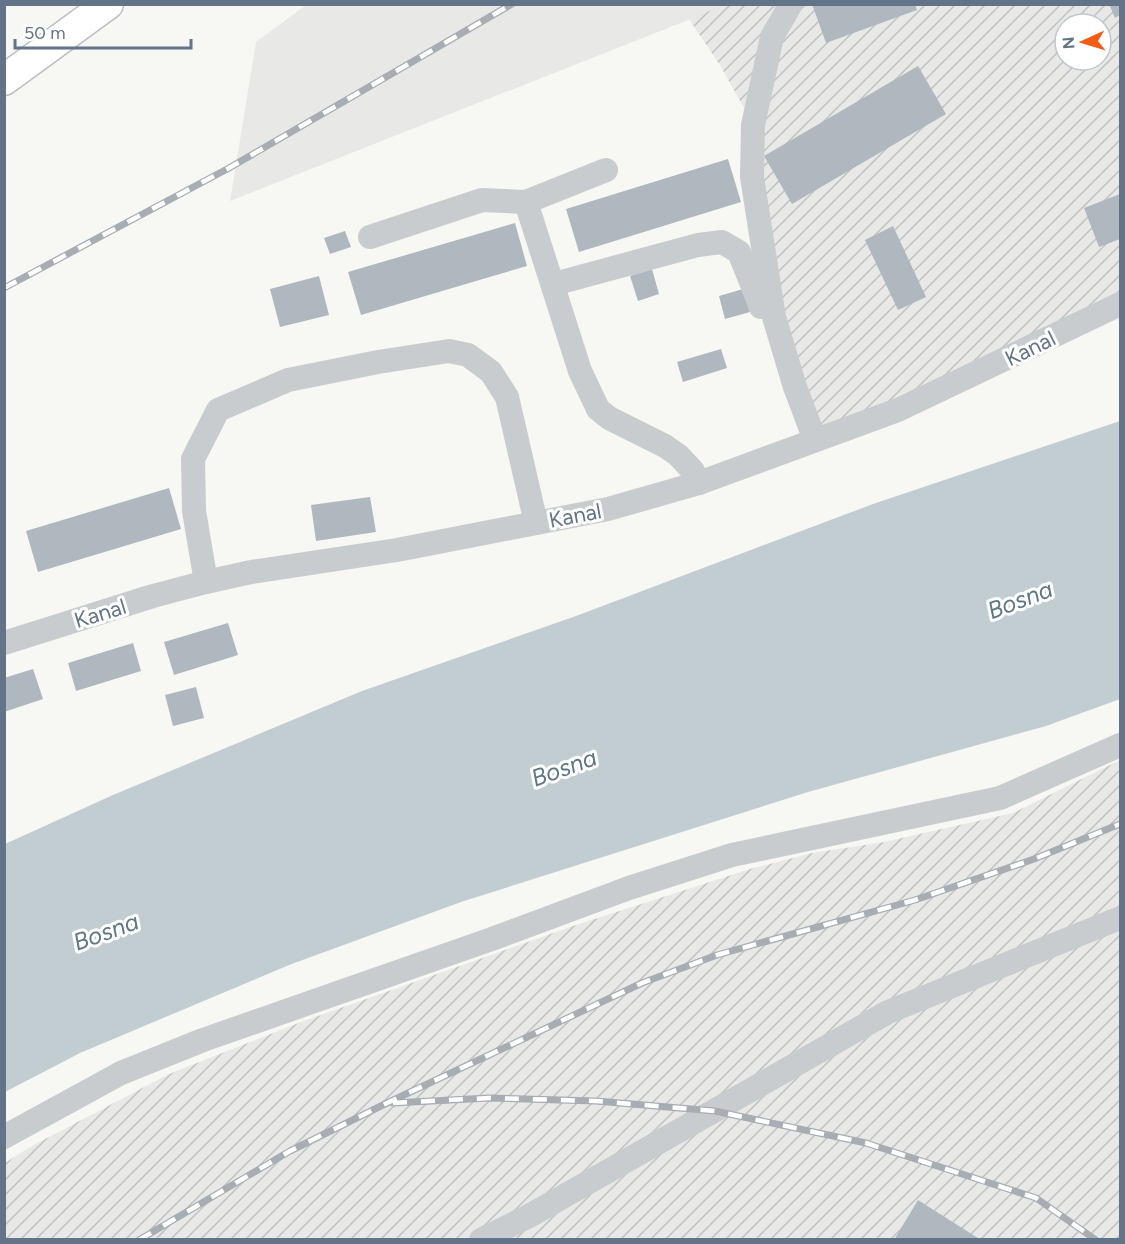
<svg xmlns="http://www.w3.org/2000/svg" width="1125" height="1244" viewBox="0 0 1125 1244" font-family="Figtree,sans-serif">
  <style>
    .built { fill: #e8e9e7 }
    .industrial { fill: url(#industrial-furrows); fill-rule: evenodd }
    .water { fill: #c2cdd2 }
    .building { fill: #b0b8bf }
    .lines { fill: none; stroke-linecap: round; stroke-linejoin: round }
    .major-casing { stroke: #bbbec2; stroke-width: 33 }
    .minor { stroke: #c9cccf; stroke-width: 24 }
    .major { stroke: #fff; stroke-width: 30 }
    .rail-casing { stroke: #a8adb4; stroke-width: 7 }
    .rail { stroke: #fff; stroke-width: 4.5; stroke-dasharray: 14; stroke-linecap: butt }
    .labels { text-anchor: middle; stroke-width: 6; stroke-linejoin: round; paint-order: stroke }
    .street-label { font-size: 22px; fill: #637488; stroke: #fff }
    .water-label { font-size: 24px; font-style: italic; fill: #5f7784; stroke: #fff }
  </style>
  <defs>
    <pattern id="industrial-furrows" width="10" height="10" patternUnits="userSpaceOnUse" patternTransform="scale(1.5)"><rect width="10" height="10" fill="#e8e9e7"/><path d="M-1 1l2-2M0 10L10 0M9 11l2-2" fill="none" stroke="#c0c1c1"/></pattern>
  </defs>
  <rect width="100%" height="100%" fill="#f7f7f3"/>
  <!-- built -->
  <path class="built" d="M306,5v-1l420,1 -496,196 26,-159z"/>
  <!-- industrial -->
  <g class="industrial">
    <path d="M727,4l393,1v299l-305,136 -20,-53 -42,-263 -32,-57 -32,-48zM1065,24h36v36h-36z"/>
    <path d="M1120,760v479l-1115,1v-77l25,-16 139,-73 132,-52 272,-96 177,-57 62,-16 72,-11 129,-29z"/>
  </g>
  <!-- water -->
  <path class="water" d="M1120,421v278l-74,27 -238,66 -347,110 -172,63 -209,88 -75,39v-248l108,-49 249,-104 214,-75 297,-112z"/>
  <!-- building -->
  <g class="building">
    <path d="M812,4h103l2,6 -91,33z"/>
    <path d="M1109,4h11v11l-5,3z"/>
    <path d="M918,66l28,48 -154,90 -28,-48z"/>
    <path d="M728,159l13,43 -162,50 -13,-43z"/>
    <path d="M1120,194v45l-21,8 -15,-39z"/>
    <path d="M515,223l12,43 -166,49 -13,-43z"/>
    <path d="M893,226l33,71 -28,13 -33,-70z"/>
    <path d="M345,231l6,16 -21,7 -6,-16z"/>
    <path d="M652,269l7,25 -21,7 -8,-25z"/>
    <path d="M319,276l10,39 -49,12 -10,-38z"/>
    <path d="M743,289l7,23 -25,7 -6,-23z"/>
    <path d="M721,349l6,19 -44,14 -6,-20z"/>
    <path d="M169,488l12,41 -143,43 -12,-41z"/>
    <path d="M370,497l6,35 -60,9 -5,-36z"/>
    <path d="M228,623l10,32 -64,20 -10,-33z"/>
    <path d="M133,643l8,28 -65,20 -8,-28z"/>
    <path d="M33,669l10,30 -39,13v-34z"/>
    <path d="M196,687l8,31 -31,8 -8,-31z"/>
    <path d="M918,1200l63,40h-87z"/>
  </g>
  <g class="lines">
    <defs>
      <path id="major" d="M4,80l104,-76"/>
    </defs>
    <!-- major casing -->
    <use href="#major" class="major-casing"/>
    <!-- minor -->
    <g class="minor">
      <path d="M791,4l-19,33 -19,88 -1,52 22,140 21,70 20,53"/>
      <path d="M526,202l54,169 18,38 11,9 56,28 13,9 15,16 6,12"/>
      <path d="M370,237l112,-37 44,2 80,-32"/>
      <path d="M554,284l144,-39 24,-3 17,10 22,55"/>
      <path d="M206,582l-12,-71 -1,-52 25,-49 70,-30 90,-18 71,-11 19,4 23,17 16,25 29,126"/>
      <path d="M4,643l149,-47 53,-14 45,-10 146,-22 211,-41 91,-26 199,-73 222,-106"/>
      <path d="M4,1137l117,-64 82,-33 286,-100 140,-52 103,-33 268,-57 120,-53"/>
      <path d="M481,1240l48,-24 359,-204 232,-94"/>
    </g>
    <!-- major -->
    <use href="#major" class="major"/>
    <defs>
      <g id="rail">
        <path d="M4,288l225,-120 283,-164"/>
        <path d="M393,1103l96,-5 107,3 119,10 151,32 170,55 60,42"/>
        <path d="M139,1240l151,-89 97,-48 255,-120 75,-28 198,-55 119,-41 86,-35"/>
      </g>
    </defs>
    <!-- rail casing -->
    <use href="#rail" class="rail-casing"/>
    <!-- rail -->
    <use href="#rail" class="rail"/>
  </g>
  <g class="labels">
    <!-- street labels -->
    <g class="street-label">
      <text transform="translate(1030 348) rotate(-26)" y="8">Kanal</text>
      <text transform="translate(575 515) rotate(-11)" y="8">Kanal</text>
      <text transform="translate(100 613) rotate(-17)" y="8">Kanal</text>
    </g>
    <!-- water labels -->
    <g class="water-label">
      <text transform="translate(1020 600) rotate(-21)" y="8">Bosna</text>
      <text transform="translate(564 768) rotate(-20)" y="8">Bosna</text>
      <text transform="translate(106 932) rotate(-20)" y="8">Bosna</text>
    </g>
  </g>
  <!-- border -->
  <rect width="1125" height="1244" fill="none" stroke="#637488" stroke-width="12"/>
  <!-- north arrow -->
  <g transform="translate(1083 42) rotate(266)"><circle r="28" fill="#ffffff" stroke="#c1c7cf" stroke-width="1.5"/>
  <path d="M0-4.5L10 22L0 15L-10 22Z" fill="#f45c16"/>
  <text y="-9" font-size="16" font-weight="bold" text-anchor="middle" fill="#637488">N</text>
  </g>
  <!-- scale -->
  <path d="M15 39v9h176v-9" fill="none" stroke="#637488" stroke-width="3"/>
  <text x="24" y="39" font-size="18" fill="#637488" stroke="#ffffff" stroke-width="4.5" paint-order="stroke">50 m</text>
</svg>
